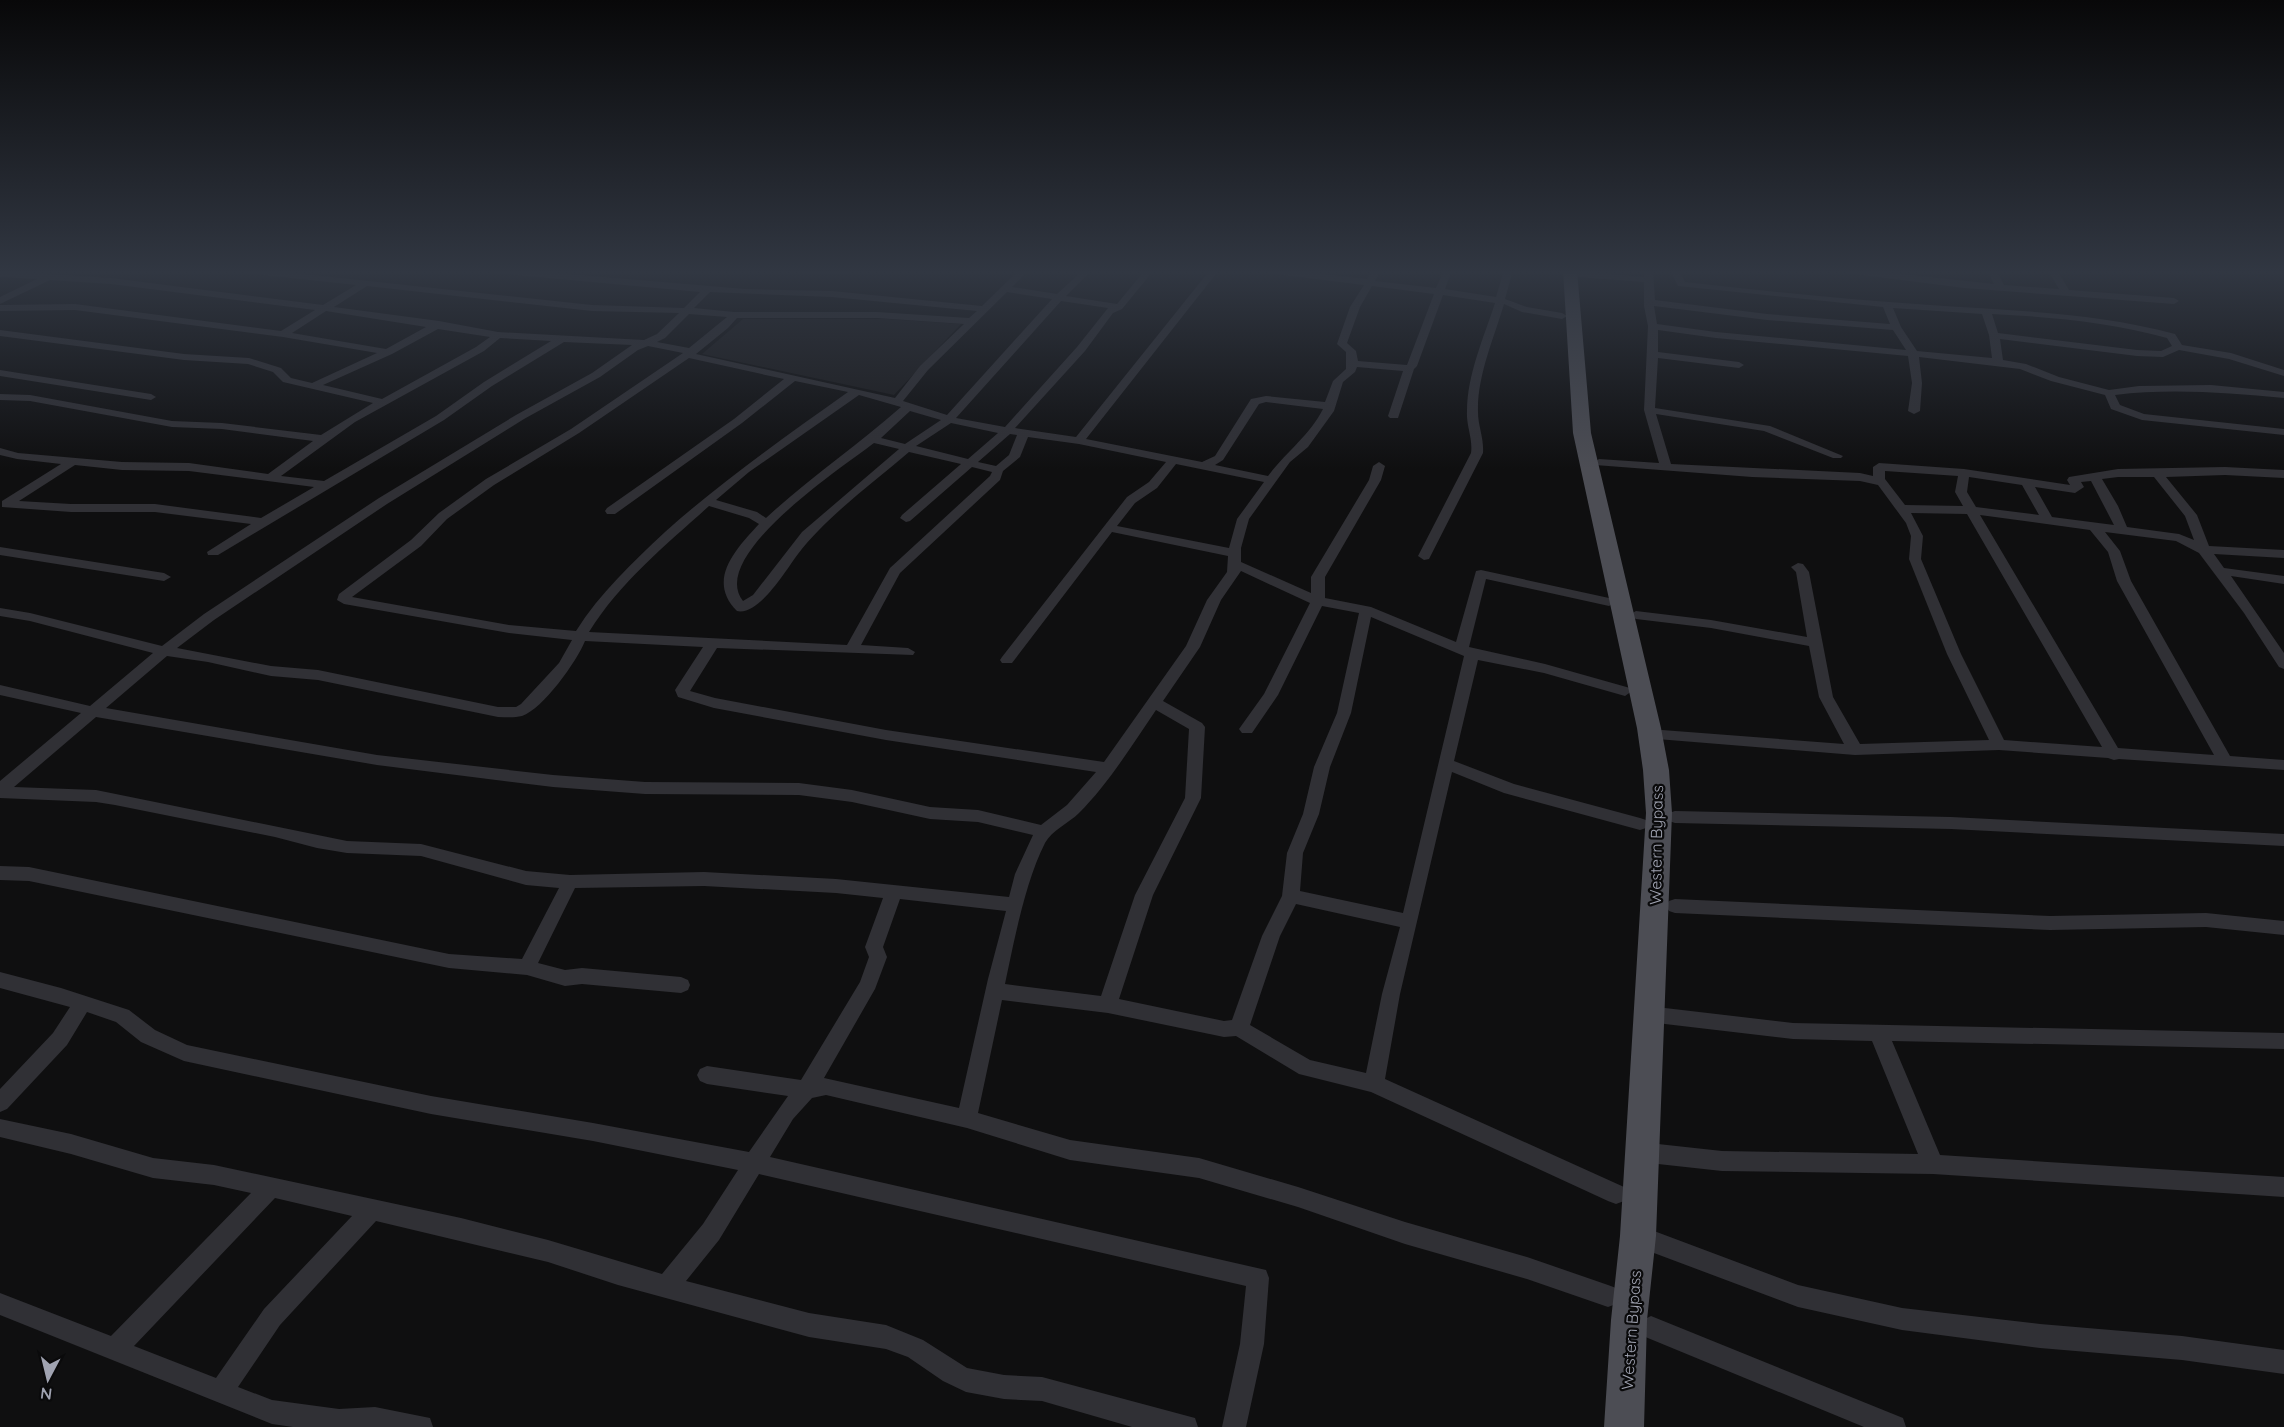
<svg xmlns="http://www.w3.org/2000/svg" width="2284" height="1427" viewBox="0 0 2284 1427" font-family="Quicksand,sans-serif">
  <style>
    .built { fill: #1b1b1d }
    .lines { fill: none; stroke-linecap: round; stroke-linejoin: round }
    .minor { fill: #303035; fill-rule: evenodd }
    .primary { fill: #4c4d54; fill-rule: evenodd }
    .labels { text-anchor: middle; stroke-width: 4.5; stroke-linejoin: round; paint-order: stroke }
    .street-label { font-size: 16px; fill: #a0a3b1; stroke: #0a0a0b }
  </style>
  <rect width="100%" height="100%" fill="#0f0f10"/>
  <!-- built -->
  <path class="built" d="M743,319h144l74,5 -67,71 -192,-41z"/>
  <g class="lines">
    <!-- minor -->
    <g class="minor">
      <path d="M240,270h26l326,35 92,3 16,-16 -205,-19 -5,-3h31l224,19 87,2 150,15 37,-36h10l-17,17 45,7 26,-24h9l-26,26 51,8 28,-34h9l-32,39 -9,4 -28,38 -70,77 61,9 134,-167h9l-133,169 116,23 13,-6 36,-57 15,-3 59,6 8,-21 13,-12v-17l-9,-8 13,-37 14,-22 -95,-12 -4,-3h24l78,9 6,-9h8l-6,11 61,7 8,-18h8l-7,19 51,8 8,-27h9l-8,29 22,8 35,6 5,3 -5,3 -40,-7 -18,-8c-10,34 -27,72 -26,108 0,14 6,26 5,41l-54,106 -5,1 -6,-4 53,-103c2,-15 -5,-27 -4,-42 0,-36 17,-74 28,-108l-52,-8 -26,71 -3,3 -16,49h-8l-2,-2 15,-45 -46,-4 -2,5 -12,10 -9,29 -26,36 -18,15 -41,57 -8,29v14l70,31v-16l58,-97 4,-14 6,-4 6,4 -4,14 -56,97v21l46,9 85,35 20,-71 5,-1 128,28 7,4 -7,4 -123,-27 -17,68 76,17 85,24 2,3 -7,5 -81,-23 -66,-13 -24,101 60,23 126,34 6,2 2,4 -2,4 -6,2 -136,-37 -52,-21 -52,222 -15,85 239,108 3,7 -3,7 -8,3 -8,-3 -237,-109 -72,-18 -63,-38 -12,1 -116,-24 -106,-13 -24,113 92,27 129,18 99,29 107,35 122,35 81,28 8,3 3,8 -3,8 -8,3 -81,-28 -122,-35 -107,-37 -99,-29 -129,-18 -103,-32 -141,-33 -14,3 -19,21 -23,38 496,113 3,8 -5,66 -18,83h-24l18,-83 6,-58 -487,-112 -40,66 -33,41 123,32 77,12 37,15 44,28 37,7 38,2 153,41 3,9h-66l-90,-26 -38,-2 -38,-7 -23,-11 -35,-24 -22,-8 -77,-12 -191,-52 -70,-23 -172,-41 -96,104 -42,62 34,13 67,9 36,-2 55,11 3,9h-140l-21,-3 -272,-109v-22l111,43 140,-143 -37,-8 -61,-7 -82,-24 -71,-17v-18l71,15 82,24 61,7 247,53 87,22 114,34 41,-50 35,-54 -145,-29 -162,-27 -247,-53 -43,-19 -25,-20 -29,-10 -20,33 -60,64 -7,3v-23l53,-56 17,-26 -70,-19v-16l61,16 68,22 26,20 32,15 244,51 162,27 156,29 39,-56 -81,-12 -7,-3 -3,-6 3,-6 7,-3 94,14 59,-98 9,-25 -4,-10 18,-49 -47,-5 -132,-7 -129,2 -37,75 27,7 17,-2 99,9 7,3 2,5 -2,5 -7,3 -99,-9 -17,2 -38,-11 -78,-7 -420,-87 -29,-1v-14l29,1 420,87 73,5 37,-71 -33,-3 -105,-29 -74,-3 -30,-5 -42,-11 -160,-32 -19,-3 -96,-4v-17l81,-68 -81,-18v-10l90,21 63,-53 -123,-32 -30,-5v-8l30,5 132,33 42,-32 175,-116 137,-83 76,-42 40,-28 -68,-3 -72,44 -48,34 -226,135h-10l-1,-3 44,-28 -96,-12h-84l-69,-5v-6l59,-37 -44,-5 -17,-4v-7l18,5 104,9 67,1 79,11 45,-33 -91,-12 -50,-2 -142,-26 -30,-1v-6l30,1 142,26 50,2 99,12 52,-32 -90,-21 -10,-10 -25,-8 -64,-4 -184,-24v-6l184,24 65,4 32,10 10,10 21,5 65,-30 -94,-16 -208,-27 -75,1v-6l75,-1 206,27 34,-21 -204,-26 -61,-4 -50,24v-7l37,-18 -37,-2v-6l111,7 212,27 33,-20 -112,-12zM367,286l225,25 87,2 -22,21 -13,6 -146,-8 -59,-11 -105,-14zM1372,286l62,8 -27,71 -49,-4 -2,-10 -9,-8 13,-36zM710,292l122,5 145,14 -8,7 -92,-6h-143l-40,-4zM1007,292l45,7 -105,116 -44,-14 25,-31zM1061,301l47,7 -31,39 -72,80 -49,-9zM326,311l100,16 -40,22 -94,-16zM689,314l38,3 -38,31 -32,-6 8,-4zM737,318h140l87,6 -44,42 -25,32 -199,-44 32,-26zM438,329l52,8 -14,10 -94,52 -59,-14 69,-31zM500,338l51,3 -67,41 -48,34 -112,65 -43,-5 74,-54 129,-71zM648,346l35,7 -112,76 -85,50 -47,34 -28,27 -72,54 -2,6 7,4 165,29 63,7 -13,23 -38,41 -5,3h-18l-180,-37 -47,-4 -94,-18 37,-28 173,-116 137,-85 76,-42 38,-27zM689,358l95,21 -50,40 -127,89 -2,3 2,3h8l127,-91 53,-42 53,11c-63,45 -125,88 -183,140 -33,31 -65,61 -89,99l-67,-6 -157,-28 69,-51 26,-27 47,-34 85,-52zM859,395l42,12c-44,39 -92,71 -135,111l-9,-6 -41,-12 33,-28zM1266,402l57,7c-13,26 -37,43 -55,67l-53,-11 8,-5 36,-56zM910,411l31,9 -36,24 -24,-6zM951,423l47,10 -30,26 -52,-13zM1010,434l7,1 -8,20 -13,11 -18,-4zM1028,437l51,7 87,18 -17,20 -22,15 -125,160 -2,3 2,3h10l100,-131 116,24 -1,16 -20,28 -21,46 -82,116 -218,-32 -171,-32 -25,-7 27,-43 196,7 2,-3 -7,-4 -47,-3 39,-72 100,-93 3,-9 17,-14zM874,443l25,6 -97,83 -49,63 -10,6c-36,-45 100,-134 131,-158zM909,452l52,12 -59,51 -2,3 6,4 4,-1 62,-54 20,5 -2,4 -100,92 -43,77 -258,-13c31,-50 77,-87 120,-126l40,12 10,6c-23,25 -53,56 -22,87 22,5 49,-41 61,-57 30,-39 74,-70 111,-102zM1176,464l88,18 -27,37 -8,29 -112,-22 18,-23 22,-15zM75,465l47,5 67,1 125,16 -53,31 -106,-14h-84l-52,-3zM1241,571l69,32 -46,91 -25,35 3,4h10l26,-38 44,-89 37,7 -22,100 -23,54 -11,47 -16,39 -5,43 -20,40 -30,84 -8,1 -105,-22 34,-104 48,-97 4,-71 -3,-4 -39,-22 37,-54 21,-47zM1371,617l93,39 -61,257 -103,-22 3,-38 16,-39 11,-47 21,-54zM585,641l118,6 -28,43 3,7 36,11 172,32 210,32 -29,33 -26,20 -63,-15 -48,-3 -78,-17 -53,-7 -154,-1 -92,-7 -176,-20 -271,-47 61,-52 41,6 63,14 47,4 180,37c8,0 16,1 24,-1 21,-7 55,-55 63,-75zM1156,710l33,19 -4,69 -50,97 -34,101 -96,-12c9,-42 20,-102 40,-141 7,-13 24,-20 34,-30 30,-30 53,-68 77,-103zM96,717l281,48 176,22 92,7 154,1 53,7 78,17 48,3 55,13 -18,39 -6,23 -173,-18 -132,-7 -134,3 -44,-4 -105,-27 -74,-3 -251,-51 -82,-3zM900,899l106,12 -18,68 -29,129 -135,-30 51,-89 12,-32 -4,-10zM1296,904l104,23 -18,67 -16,79 -56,-13 -60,-35 30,-89zM275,1198l77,18 -88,93 -48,69 -82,-32z"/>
      <path d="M800,270h51l1,1 -5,3 -42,-1z"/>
      <path d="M1644,270h9l2,30 112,14 123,10 -7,-17 -205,-21 -8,-16h9l6,12 27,3c73,8 146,15 218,20 83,6 164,7 245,29l7,11 49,8 53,17v6l-55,-17 -50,-9 -16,7 -26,-1 -137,-17 3,21 23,4 33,13 50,13 30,-4 72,-1 73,7v6c-56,-5 -112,-10 -169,-3l5,10 24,9 140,15v6l-142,-15 -31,-11 -6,-14 -54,-14 -31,-12 -101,-12 3,26 -2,28 -6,3 -6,-3 4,-28 -4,-27 -192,-18 -58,-8v22l81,10 5,3 -5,3 -81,-10 -3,50 115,18 73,30 -2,2h-8l-69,-27 -108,-17 15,50 189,9 13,3v-9l6,-4 85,6 106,16 -3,-5 2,-3 49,-8 107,-2 59,3v8l-59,-3 -59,2 31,38 12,31 75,4v8l-70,-4 10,14 60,8v8l-53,-8 53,77v16l-5,-2 -35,-54 -45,-60 -23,-12 -71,-9 15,19 11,30 99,175 54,4v10l-165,-11 -5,1 -6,-2 -109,-8 -144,5 -198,-16 -3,-4 3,-4 5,-1 182,14 -25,-47 -10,-51 -98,-18 -75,-9 -7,-4 7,-4 75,9 96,17 -11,-65 -5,-5 7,-4 5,1 6,8 24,125 27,47 129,-4 -42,-86 -38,-95 2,-23 -5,-13 -28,-38 -18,-4 -108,-4 -157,-12 -2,-2 6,-4 60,4 -15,-53 4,-84 -4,-20v-24l-66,-5 -5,-3 5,-3 66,6zM1654,306l113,14 126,10 13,20 -190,-18 -59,-8zM1893,308l89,6 7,21 3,23 -75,-7 -16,-24zM1992,314c59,3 118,8 175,24l5,8 -11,5 -24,-1 -139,-17zM1885,471l73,5 -3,16 8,14 -58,-1 -20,-26zM1969,477l53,8 17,30 -63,-8 -9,-15zM2118,477h36l31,39 9,24 -15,-6 -52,-7 -9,-21 -16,-27zM2091,481l23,44 -62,-8 -17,-30 40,6 9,-6 -3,-5zM1911,513l56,1 135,233 -98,-7 -43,-86 -40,-95 2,-23zM1980,515l110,15 18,22 9,29 97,174 -96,-7z"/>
      <path d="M1842,270h24l128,14 -7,-14h9l8,15 55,4 -11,-19h9l12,20 105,8 5,3 -5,3 -210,-16 -117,-15z"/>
      <path d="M0,370l151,24 5,3 -5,3 -151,-24z"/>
      <path d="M0,547l164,26 7,4 -7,4 -164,-26z"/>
      <path d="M1675,811l276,6 333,17v12l-333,-17 -276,-6 -6,-2 -2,-4 2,-4z"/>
      <path d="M1675,899l375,17 156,-3 78,8v14l-78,-8 -156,3 -375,-17 -6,-2 -3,-5 3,-5z"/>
      <path d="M1665,1008l128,15 491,10v16l-392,-8 48,114 344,22v20l-351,-23 -211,-3 -64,-7 -7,-3 -3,-7 3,-7 7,-3 64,7 196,3 -46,-113 -79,-2 -128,-15 -7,-2 -2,-6 2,-6z"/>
      <path d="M1654,1231l144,54 104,23 138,16 142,12 102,14v24l-102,-14 -142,-12 -138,-18 -104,-23 -152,-57 -3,-8 3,-8z"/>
      <path d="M1651,1316l252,102 3,9h-42l-221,-91 -4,-8 4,-8z"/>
    </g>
    <!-- primary -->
    <path class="primary" d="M1563,270h14l14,163 70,295 8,42 3,43 -16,423 -9,84 -3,107h-40l7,-107 9,-84 26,-423 -3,-43 -6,-42 -64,-295z"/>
  </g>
  <!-- sky -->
  <linearGradient id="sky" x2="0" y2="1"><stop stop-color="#080809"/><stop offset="0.58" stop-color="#313742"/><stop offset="1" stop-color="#313742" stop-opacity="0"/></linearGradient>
  <rect width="2284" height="469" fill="url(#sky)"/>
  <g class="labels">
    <!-- street labels -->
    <g class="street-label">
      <text transform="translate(1656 845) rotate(-89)" y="6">Western Bypass</text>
      <text transform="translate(1631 1330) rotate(-86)" y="6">Western Bypass</text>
    </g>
  </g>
  <!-- north arrow -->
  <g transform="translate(48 1379) rotate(187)" stroke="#0a0a0b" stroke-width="4.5" paint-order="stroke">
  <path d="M0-4.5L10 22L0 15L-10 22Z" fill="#a0a3b1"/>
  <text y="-9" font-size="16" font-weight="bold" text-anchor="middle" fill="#a0a3b1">N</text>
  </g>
</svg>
